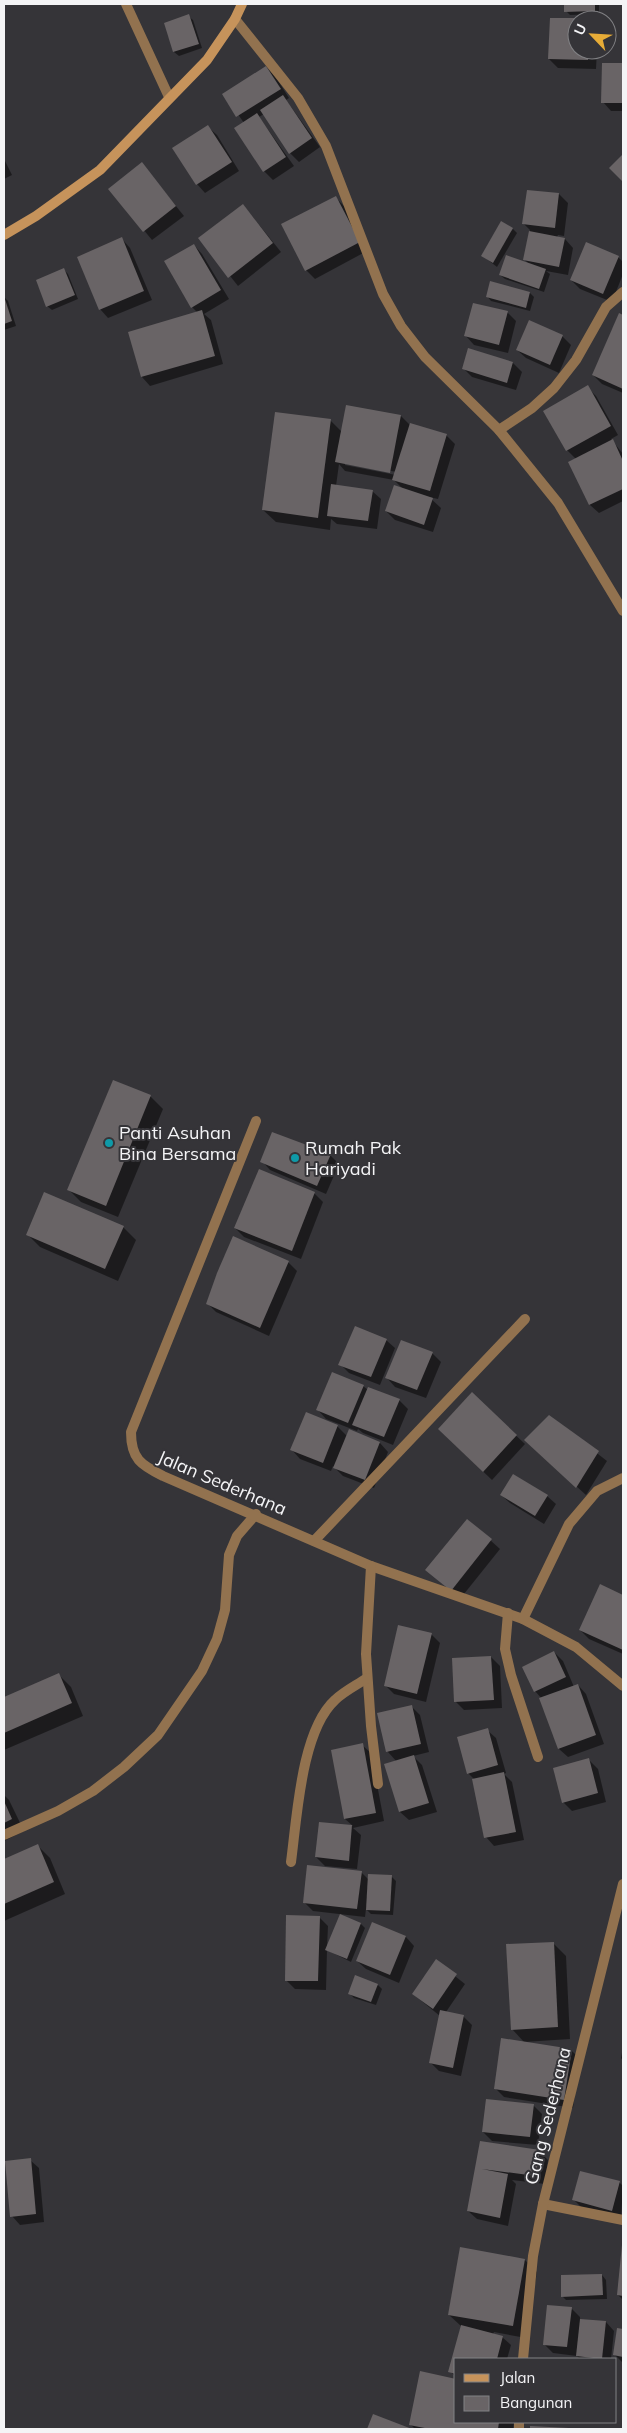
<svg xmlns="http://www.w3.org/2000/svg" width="627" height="2433" viewBox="0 0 627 2433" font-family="Mulish,sans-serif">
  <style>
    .shadow { fill: #0007; fill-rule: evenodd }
    .building { fill: #696466 }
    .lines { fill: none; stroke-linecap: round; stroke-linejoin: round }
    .lane { stroke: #92724f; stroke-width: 10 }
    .street { stroke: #92724f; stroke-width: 10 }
    .secondary { stroke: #c6935b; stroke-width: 10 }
    .culture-dot { fill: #0f9aa8; stroke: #353438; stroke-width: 2 }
    .labels { text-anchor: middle; stroke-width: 4; stroke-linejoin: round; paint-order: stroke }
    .poi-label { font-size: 18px; fill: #f4f4f6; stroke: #353438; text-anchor: start }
    .street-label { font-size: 18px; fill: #f4f4f6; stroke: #353438 }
  </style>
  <rect width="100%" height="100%" fill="#353438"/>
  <!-- shadow -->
  <g class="shadow">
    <path d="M566,4h33v10l-29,1 -4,-4z"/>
    <path d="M188,16l5,4 9,28 -23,8 -5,-4z"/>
    <path d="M551,19l38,1h-12v30h20l-1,19 -38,-1 -9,-9z"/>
    <path d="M603,64h20v47h-12l-8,-9z"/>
    <path d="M266,67l9,9 14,22 -3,2 34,47 -21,15 -9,-9 -26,-39 -5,3 35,49 -21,14 -9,-9 -20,-48 -20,-29z"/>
    <path d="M208,127l9,8 22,36 -34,22 -8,-9z"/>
    <path d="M4,159l8,16 -8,4z"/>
    <path d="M142,164l42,52 -32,24 -42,-51z"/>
    <path d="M559,194l9,9 -4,33 -6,-1 -1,2 8,2 8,9 -5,27 -22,-4 4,3 -6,18 -39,-13 -5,-4 29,-11 -5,-5 6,-29 -6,-6z"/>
    <path d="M336,198l9,9 22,44 -52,28 -9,-9z"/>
    <path d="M243,205l38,47 -43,34 -38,-48z"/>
    <path d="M513,229l4,4 -20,34 -14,-11z"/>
    <path d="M122,239l8,9 22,52 -44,18 -8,-9z"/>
    <path d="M194,245l8,9 27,45 -25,15 7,6 12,44 -73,22 -8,-9 -13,-44 69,-20 -6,-6z"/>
    <path d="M618,257l5,5v12l-11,28 -32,-13 -9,-9z"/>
    <path d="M64,270l4,4 10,25 -26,11 -5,-4z"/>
    <path d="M530,293l4,4 -4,14 -39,-10 -4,-5z"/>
    <path d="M4,297l4,4 8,25 -12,4z"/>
    <path d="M507,312l9,9 -8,32 -34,-8 -8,-9z"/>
    <path d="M619,314l4,2v77l-21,-9 -9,-9z"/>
    <path d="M562,336l9,9 -12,28 -33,-15 -9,-8z"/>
    <path d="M469,349l44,14 9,9 -6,18 -44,-13 -9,-9z"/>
    <path d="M587,387l9,9 22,39 -7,4 12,15v47l-24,12 -9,-8 -21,-43 7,-3 -9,-9z"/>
    <path d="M401,416l10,10 35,9 9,9 -17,55 -9,-2 12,11 -8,24 -38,-12 -9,-9 18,-21 -10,-10 -49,-9 -6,-7 -3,22 36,5 9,8 -4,30 -40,-5 -6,-5 -1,11 -54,-8 -13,-12 67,-90 12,12zM345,463l52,9 -1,3 -51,-10z"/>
    <path d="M113,1081l38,16 12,12 -45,108 -37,-15 -12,-12z"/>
    <path d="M330,1155l9,9 -13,30 -56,-24 -8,-9z"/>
    <path d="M314,1193l9,9 -22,57 -57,-22 -9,-9z"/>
    <path d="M123,1227l13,13 -18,41 -78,-34 -13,-13z"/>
    <path d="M288,1262l9,9 -28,65 -53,-24 -8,-8z"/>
    <path d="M386,1340l9,8 -15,37 -31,-12 -9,-9z"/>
    <path d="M402,1341l30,12 9,9 -15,36 -31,-11 -8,-9z"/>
    <path d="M363,1386l5,4 31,10 9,9 -15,36 -30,-12 -5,-4 -1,2 -31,-12 -8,-9z"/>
    <path d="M472,1394l53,50 -33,36 -44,-42z"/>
    <path d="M549,1416l58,45 -21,34 -51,-46z"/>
    <path d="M337,1426l10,10 2,-5 31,12 8,9 -14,36 -31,-12 -10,-10 -2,5 -31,-12 -8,-9z"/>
    <path d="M501,1495l46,1 9,8 -12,20 -34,-21z"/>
    <path d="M468,1520l32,29 -40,50 -33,-29z"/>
    <path d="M600,1586l23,10v58l-34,-15 -9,-9z"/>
    <path d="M431,1634l9,9 -14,59 -32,-8 -9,-9z"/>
    <path d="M554,1652l9,9 11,26 4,-2 8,9 18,50 -36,13 -9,-8 -17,-50 -7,-8z"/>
    <path d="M491,1657l9,9 2,42 -38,2 -8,-8z"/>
    <path d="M59,1675l12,12 12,29 -79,34v-52z"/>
    <path d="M411,1706l9,9 9,37 -16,4 9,9 15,47 -28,8 -9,-8 -3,-50 -9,-10z"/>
    <path d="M487,1730l9,8 10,35 -2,1 8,8 12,58 -30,6 -8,-9 -12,-58 -6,-6z"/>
    <path d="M362,1745l9,8 13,68 -31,7 8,7 -4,34 -32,-3 -9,-9 4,-34 33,3 -8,-7z"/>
    <path d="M589,1760l9,9 8,33 -34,9 -9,-9z"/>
    <path d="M4,1795l5,5 15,31 -20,10z"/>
    <path d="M38,1846l12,12 15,36 -61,27v-60z"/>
    <path d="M361,1872l8,8 22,-4 5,5 -3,34 -22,-1 -5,-5 -1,8 -52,-6 -9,-9z"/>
    <path d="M341,1916l20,8 4,4 -14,34 -24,-12 -1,40 -31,-1 -9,-9 33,-63 9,9 -1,22z"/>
    <path d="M372,1923l34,14 8,9 -15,37 -33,-14 -9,-8z"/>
    <path d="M553,1943l13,13 4,83 -46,3 -12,-13z"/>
    <path d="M436,1961l29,23 -19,28 17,4 9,9 -11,51 -22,-5 -9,-9 10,-46 -27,-22z"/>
    <path d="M378,1985l4,4 -6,16 -22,-7 -4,-4z"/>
    <path d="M623,2047v14l-2,-3z"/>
    <path d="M571,2050l9,9 -7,49 -69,-11 -9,-9z"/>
    <path d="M533,2105l9,9 -4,31 -46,-4 -9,-9z"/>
    <path d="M481,2143l58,8 9,9 -3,24 -33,-4 4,4 -8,42 -31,-7 -9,-8z"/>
    <path d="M30,2160l9,8 5,54 -24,3 -8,-9z"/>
    <path d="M619,2182l4,4 -2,33 -38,-10 -9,-9z"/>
    <path d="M623,2248v52l-5,-5z"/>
    <path d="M525,2260l12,12 -11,66 -32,-6 -1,2 9,3 9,8 -4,14h-51v18l-6,-6 11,-45 -12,-11z"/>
    <path d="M602,2275l4,5 1,19 -41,1 -4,-4z"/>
    <path d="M572,2309l8,8v3l26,2 8,9 -3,28h-31l-3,-3 -24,-3 -9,-9z"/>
    <path d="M618,2330l5,1v32l-8,-8z"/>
    <path d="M456,2422h58l-1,7h-98l-5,-5z"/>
  </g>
  <!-- building -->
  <g class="building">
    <path d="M564,4h31v7l-31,1z"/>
    <path d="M189,14l10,30 -26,8 -9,-29z"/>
    <path d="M550,18h27v32h11v10l-40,-1z"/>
    <path d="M602,63h21v40h-22z"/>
    <path d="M266,66l15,23 -45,28 -14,-23z"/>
    <path d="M283,95l29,43 -23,16 -29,-44z"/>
    <path d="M257,113l29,44 -23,15 -29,-44z"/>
    <path d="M208,125l24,37 -36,23 -24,-37z"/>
    <path d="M623,154v28l-14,-14z"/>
    <path d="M142,162l34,44 -33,26 -35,-43z"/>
    <path d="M527,190l32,3 -4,35 -33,-4z"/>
    <path d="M336,196l24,46 -55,29 -24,-47z"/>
    <path d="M243,204l30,39 -45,35 -30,-40z"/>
    <path d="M501,221l12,7 -20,35 -12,-7z"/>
    <path d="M529,231l36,7 -6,29 -36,-7z"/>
    <path d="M122,237l22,54 -45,19 -22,-53z"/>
    <path d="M586,242l33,14 -16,38 -33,-14z"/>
    <path d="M194,244l27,46 -30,18 -27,-47z"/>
    <path d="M506,255l40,14 -7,20 -40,-14z"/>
    <path d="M64,268l11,27 -29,12 -10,-27z"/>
    <path d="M490,281l40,11 -4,16 -40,-11z"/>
    <path d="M4,296l8,25 -8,3z"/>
    <path d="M473,303l35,8 -9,34 -35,-9z"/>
    <path d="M202,310l13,46 -74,21 -13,-45z"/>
    <path d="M619,313l4,2v74l-31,-14z"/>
    <path d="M529,320l34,15 -13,30 -34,-15z"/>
    <path d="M468,348l45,14 -6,21 -45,-14z"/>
    <path d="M588,385l23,41 -45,25 -23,-40z"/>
    <path d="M346,405l55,10 -11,58 -55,-11z"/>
    <path d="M275,412l56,7 -13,99 -56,-8z"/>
    <path d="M410,423l37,11 -17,57 -38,-11z"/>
    <path d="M613,439l10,22v28l-34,16 -21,-43z"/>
    <path d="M331,484l42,6 -5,31 -41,-5z"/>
    <path d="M394,485l39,13 -9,27 -39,-14z"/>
    <path d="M113,1080l38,15 -45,111 -39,-16z"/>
    <path d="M272,1132l59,22 -14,32 -57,-24z"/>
    <path d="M259,1169l56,23 -23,59 -58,-23z"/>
    <path d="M44,1192l80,34 -19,43 -79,-34z"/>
    <path d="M233,1236l56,25 -29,67 -54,-24 11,-31z"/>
    <path d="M355,1326l32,13 -16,38 -33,-12z"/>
    <path d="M401,1340l32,12 -16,38 -32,-12z"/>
    <path d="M332,1372l32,13 -16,38 -32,-13z"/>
    <path d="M368,1387l32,12 -16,38 -32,-12z"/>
    <path d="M472,1392l45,43 -34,37 -45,-43z"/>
    <path d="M306,1412l32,13 -15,38 -33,-13z"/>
    <path d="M549,1415l50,36 -23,37 -52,-48z"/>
    <path d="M349,1429l31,13 -15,38 -32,-12z"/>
    <path d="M513,1474l35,21 -13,21 -35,-21z"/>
    <path d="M467,1519l25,20 -41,52 -26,-21z"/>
    <path d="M600,1584l23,11v55l-44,-20z"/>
    <path d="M398,1625l34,8 -15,61 -33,-8z"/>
    <path d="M554,1651l12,26 -32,15 -12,-25z"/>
    <path d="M491,1656l3,44 -40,2 -2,-44z"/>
    <path d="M59,1673l13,30 -68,30v-36z"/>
    <path d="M578,1684l18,51 -38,14 -19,-51z"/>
    <path d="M412,1705l9,39 -35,8 -9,-39z"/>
    <path d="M488,1728l10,37 -31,9 -10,-37z"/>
    <path d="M363,1743l13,70 -32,6 -13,-69z"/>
    <path d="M414,1755l15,48 -30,9 -15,-48z"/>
    <path d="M589,1758l9,35 -36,10 -9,-35z"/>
    <path d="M504,1772l12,60 -32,6 -12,-59z"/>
    <path d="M4,1801l8,18 -8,4z"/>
    <path d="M319,1822l33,3 -3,36 -34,-4z"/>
    <path d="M38,1844l16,38 -50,22v-45z"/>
    <path d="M307,1865l55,6 -5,38 -54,-6z"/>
    <path d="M368,1874l24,1 -2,36 -24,-1z"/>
    <path d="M340,1914l21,9 -14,36 -22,-9z"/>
    <path d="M286,1915l34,1 -2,65h-33z"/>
    <path d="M372,1922l34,14 -16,39 -34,-14z"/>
    <path d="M554,1942l4,85 -47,3 -5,-86z"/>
    <path d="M436,1959l21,15 -24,35 -21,-15z"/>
    <path d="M355,1975l23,9 -7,18 -23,-8z"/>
    <path d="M440,2010l24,5 -11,53 -24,-5z"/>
    <path d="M501,2038l71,11 -8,51 -70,-11z"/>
    <path d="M486,2099l48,5 -4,33 -48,-5z"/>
    <path d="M480,2141l60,9 -4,26 -54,-7 26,5 -8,44 -33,-7z"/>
    <path d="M31,2158l5,56 -26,3 -5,-56z"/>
    <path d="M580,2171l40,10 -8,30 -40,-11z"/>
    <path d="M622,2245h1v51l-6,-1z"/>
    <path d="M460,2247l65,12 -12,67 -65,-11z"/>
    <path d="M602,2274l1,21 -42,2v-22z"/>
    <path d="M547,2305l25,2 -5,40 -24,-2z"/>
    <path d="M580,2319l26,2 -4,38 -26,-3z"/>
    <path d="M461,2325l42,11 -6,23h-41v15l-8,-2z"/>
    <path d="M617,2328l6,1v28l-10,-2z"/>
    <path d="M420,2371l36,8v43h43l-1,7h-68l-21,-4z"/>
    <path d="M373,2414l39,15h-45z"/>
    <path d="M530,2426l39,2v1h-39z"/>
  </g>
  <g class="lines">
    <!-- lane -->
    <g class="lane">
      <path d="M235,19l63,79 28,48 57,148 18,32 24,31 74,73 59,73 65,108"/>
      <path d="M499,430l33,-22 22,-20 22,-28 30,-53 17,-15"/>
      <path d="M4,1835l54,-24 35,-20 31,-24 34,-32 44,-64 15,-32 8,-29 4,-55 8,-19 19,-22"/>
    </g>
    <!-- street -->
    <g class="street">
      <path d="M126,4l43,93"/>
      <path d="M256,1121l-125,311c0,27 10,33 32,44l208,90 152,53 53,28 47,39"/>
      <path d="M314,1541l211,-222"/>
      <path d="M371,1566l-5,88 5,72 7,58"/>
      <path d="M508,1613l-3,36 6,26 27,82"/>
      <path d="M523,1619l46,-95 28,-33 26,-13"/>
      <path d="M291,1862c6,-44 10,-131 44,-162 9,-9 22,-15 32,-22"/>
      <path d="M543,2204l80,16"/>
      <path d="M523,2359l10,-103 10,-52 80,-320"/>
      <path d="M519,2429v-7"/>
    </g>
    <!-- secondary -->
    <path class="secondary" d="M4,235l32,-19 64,-46 107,-110 28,-41 7,-15"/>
  </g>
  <!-- markers -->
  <g class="culture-dot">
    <circle cx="109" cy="1143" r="5"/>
    <circle cx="295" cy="1158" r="5"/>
  </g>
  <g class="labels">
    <!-- poi labels -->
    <g class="poi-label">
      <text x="119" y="1139">Panti Asuhan<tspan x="119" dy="21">Bina Bersama</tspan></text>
      <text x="305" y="1154">Rumah Pak<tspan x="305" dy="21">Hariyadi</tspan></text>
    </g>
    <!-- street labels -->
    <g class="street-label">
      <text transform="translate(222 1483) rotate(23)" y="6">Jalan Sederhana</text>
      <text transform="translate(548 2116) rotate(-76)" y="6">Gang Sederhana</text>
    </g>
  </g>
  <!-- border -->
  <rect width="627" height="2433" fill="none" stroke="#f4f4f6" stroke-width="10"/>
  <!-- legend -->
  <rect x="454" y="2358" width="162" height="65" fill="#353438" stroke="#818184"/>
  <rect x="464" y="2374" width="25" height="8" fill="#c6935b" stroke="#818184"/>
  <text x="500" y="2383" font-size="15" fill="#f4f4f6">Jalan</text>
  <rect x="464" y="2396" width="25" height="15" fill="#696466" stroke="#818184"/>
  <text x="500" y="2408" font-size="15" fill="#f4f4f6">Bangunan</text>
  <!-- north arrow -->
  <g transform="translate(592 35) rotate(295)"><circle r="24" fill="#353438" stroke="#818184"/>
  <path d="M0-4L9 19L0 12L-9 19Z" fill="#e7ac37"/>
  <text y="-8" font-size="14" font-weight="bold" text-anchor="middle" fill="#f4f4f6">U</text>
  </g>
</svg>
